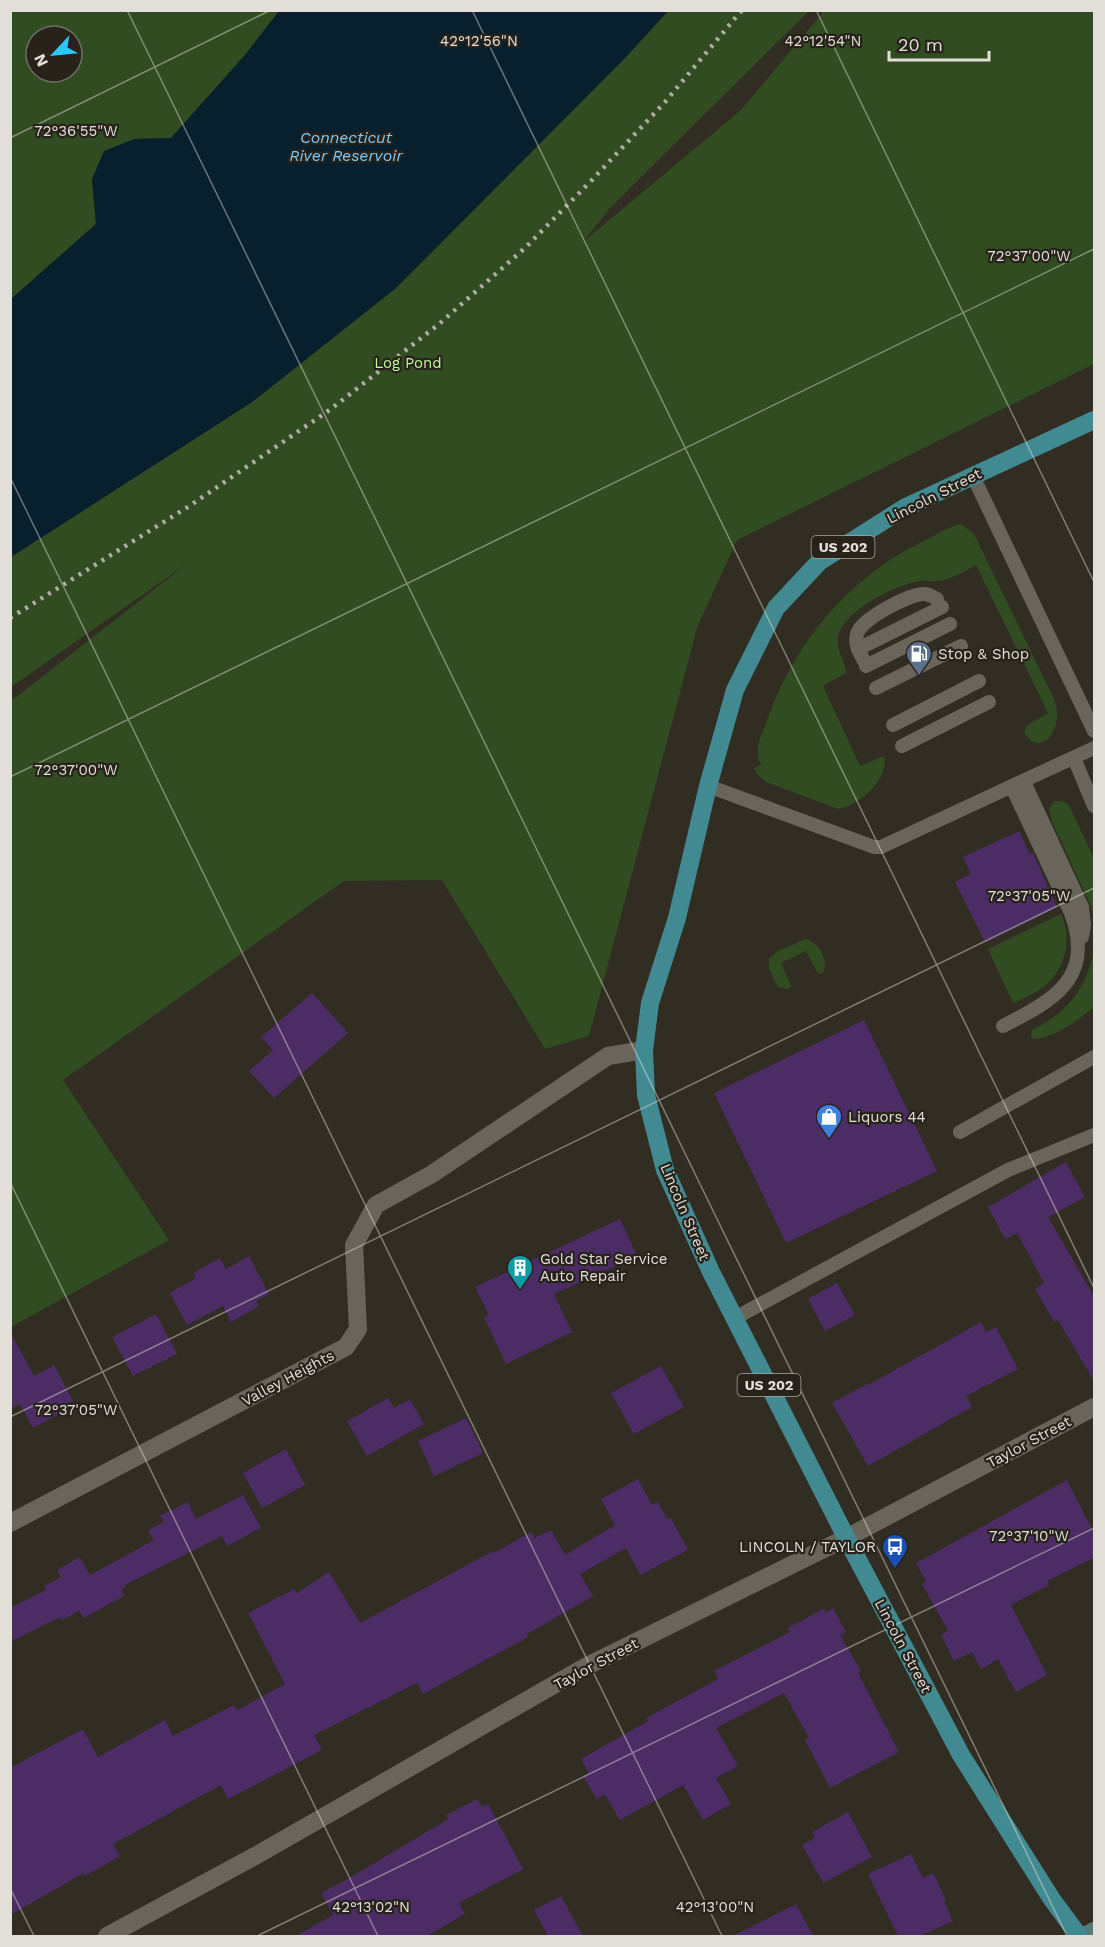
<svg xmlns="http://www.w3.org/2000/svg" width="1105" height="1947" viewBox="0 0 1105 1947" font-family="'Work Sans',sans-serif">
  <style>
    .green { fill: #304c20; fill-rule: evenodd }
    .water { fill: #081f2d }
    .building { fill: #4b2c65 }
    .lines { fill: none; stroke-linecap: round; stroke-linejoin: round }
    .lane { stroke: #6a655a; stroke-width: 14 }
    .street { stroke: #6a655a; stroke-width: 18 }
    .secondary { stroke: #567876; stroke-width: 18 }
    .primary { stroke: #428a92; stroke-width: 18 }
    .rail { stroke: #b0ada6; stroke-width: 4.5; stroke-dasharray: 3 6; stroke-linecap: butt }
    .ticks { fill: none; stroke: #e2dfd9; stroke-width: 1.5; stroke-opacity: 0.45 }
    .labels { text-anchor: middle; stroke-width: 4.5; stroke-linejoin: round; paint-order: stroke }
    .shield { fill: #27231a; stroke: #aaa7a0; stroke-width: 1.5 }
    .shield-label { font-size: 14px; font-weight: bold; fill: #e2dfd9 }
    .park-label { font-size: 15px; fill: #bef89f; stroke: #27231a }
    .street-label { font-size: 15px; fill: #e2dfd9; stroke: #27231a }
    .poi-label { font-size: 15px; fill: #e2dfd9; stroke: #27231a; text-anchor: start }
    .water-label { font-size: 16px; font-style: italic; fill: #7dc9fb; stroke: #27231a }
    .ticks-label { font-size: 15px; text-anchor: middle; fill: #e2dfd9; stroke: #27231a; stroke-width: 4.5; stroke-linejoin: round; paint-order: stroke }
  </style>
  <rect width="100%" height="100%" fill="#312d23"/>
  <!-- green -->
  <g class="green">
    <path d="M11,11h268l-34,44 -74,83 -37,1 -42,40 4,45 -85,75zM36,36h36v36h-36z"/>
    <path d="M668,11h141l-199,197 -27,34 158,-132 83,-99h270v353l-357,176 -40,88 -108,408 -44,13 -103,-169 -98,1 -281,199 106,160 -158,87v-626l177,-138 -177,124v-130l241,-155 144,-114 229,-230z"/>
    <path d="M961,524l11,8 4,6 78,161c12,28 -13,62 -30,33l2,-6 22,-13 -72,-148c-9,5 -19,11 -29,14 -9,4 -18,1 -28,2 -24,4 -76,30 -81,56 -2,13 7,23 8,36l-23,13 37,80 24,-10c6,22 -25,50 -46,53l-72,-27 -8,-7 -4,-7 7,-3c-8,-17 1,-30 7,-47 27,-76 82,-142 156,-177 11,-6 25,-14 37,-17z"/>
    <path d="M1054,801h7l7,3 26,54v60l-3,-12 -39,-84 -3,-13z"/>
    <path d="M1061,914c11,23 5,53 -14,70 -10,9 -22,14 -34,19l-25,-54z"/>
    <path d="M805,939c14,3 23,20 19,33l-4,2 -3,-2 -11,-21 -25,12 10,23 -3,3 -10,-2 -9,-18v-10l7,-7z"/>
    <path d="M1094,951v56c-14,12 -41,32 -61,32l-2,-3 1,-6c6,-4 14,-7 20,-12 24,-16 36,-39 42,-67z"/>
  </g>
  <!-- water -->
  <path class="water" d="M279,11h389l-43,47 -229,230 -144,114 -241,155v-258l85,-75 -4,-45 12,-28 30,-12 37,-1 74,-83z"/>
  <!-- building -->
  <g class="building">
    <path d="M1019,831l11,23 3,-1 24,54 -72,35 -30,-60 16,-8 -8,-17z"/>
    <path d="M312,993l36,40 -74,65 -25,-27 24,-21 -12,-13z"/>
    <path d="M864,1020l73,151 -151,72 -72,-150z"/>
    <path d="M1066,1162l19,35 -37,20 47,81v85l-37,-63 -4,2 -19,-33 9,-6 -27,-50 -12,6 -17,-32z"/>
    <path d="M620,1219l17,37 -83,38 18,38 -66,32 -22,-47 5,-2 -14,-28z"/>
    <path d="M249,1256l20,38 -13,7 3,5 -28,16 -8,-16 -36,19 -17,-32 26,-15 -3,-5 27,-15 6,11z"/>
    <path d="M837,1283l18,32 -30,16 -17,-32z"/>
    <path d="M156,1314l21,40 -44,22 -21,-39z"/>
    <path d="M981,1322l5,10 10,-5 22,42 -52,27 6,11 -104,59 -36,-63 37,-20 1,1z"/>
    <path d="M10,1332l24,44 20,-11 19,36 -15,8 3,4 -28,15 -13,-24 -10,5z"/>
    <path d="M661,1366l23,41 -50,27 -23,-41z"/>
    <path d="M388,1398l6,10 16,-9 14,25 -57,32 -20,-35z"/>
    <path d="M466,1418l17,35 -49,23 -16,-35z"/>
    <path d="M286,1449l19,36 -43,23 -19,-35z"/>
    <path d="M638,1479l14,26 6,-3 9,17 4,-1 17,32 -48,25 -14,-27 -46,26 13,22 -66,38 1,3 -105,57 -6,-11 -103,52 8,15 -94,49 -7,-14 -108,59 7,12 -35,20 -1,-3 -74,42v-147l73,-39 15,28 67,-37 8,16 61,-31 3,5 48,-26 -37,-71 46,-24 3,4 32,-21 31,51 133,-72 1,2 37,-21 4,6 16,-8 14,25 50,-30 -14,-26z"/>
    <path d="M1067,1480l28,55v22l-48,24 2,4 -38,20 36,70 -31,17 -18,-33 -17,10 -9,-17 -18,9 -13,-26 7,-4 -26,-47 4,-3 -10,-18z"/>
    <path d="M243,1495l18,33 -34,18 -5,-10 -97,49 1,2 -5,2 3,7 -40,22 -5,-7 -17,9 -2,-3 -50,25v-34l36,-18 -2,-4 17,-9 -4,-7 23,-13 10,18 64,-35 -6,-10 16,-8 -4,-6 28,-14 8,17z"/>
    <path d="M824,1608l2,4 7,-4 13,24 -6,3 21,36 -3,2 41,79 -69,36 -25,-48 4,-2 -25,-45 -68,35 22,38 -22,12 15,26 -28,16 -20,-35 -63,35 -15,-25 -8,4 -14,-23 6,-3 -8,-14 67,-38 -2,-3 72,-39 -4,-8 76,-39 -2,-4z"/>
    <path d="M477,1799l5,8 6,-3 35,65 -64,34 6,11 -38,22h-131l37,-21 -12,-22 30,-16 97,-58 -2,-4z"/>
    <path d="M848,1812l24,45 -49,26 -21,-38 13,-7 -3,-6z"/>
    <path d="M911,1854l12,24 10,-5 13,27 -2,1 9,20 -33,15h-22l-30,-62z"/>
    <path d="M561,1896l22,40h-35l-14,-26z"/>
    <path d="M796,1904l17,32h-80z"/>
  </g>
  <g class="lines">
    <!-- lane -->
    <g class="lane">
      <path d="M973,476l121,255"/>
      <path d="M858,649l84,-42"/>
      <path d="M864,661c-4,-8 -10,-17 -7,-27 4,-15 52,-40 67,-40 5,0 9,3 13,5"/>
      <path d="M866,666l84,-42"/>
      <path d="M876,688l85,-42"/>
      <path d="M893,725l86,-44"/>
      <path d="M902,746l87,-44"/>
      <path d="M1074,758l20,48"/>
      <path d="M1024,782l58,125 2,18 -2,12"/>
      <path d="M708,786l166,61h7l213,-99"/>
      <path d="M1003,1026c51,-26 92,-48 68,-113l-59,-126"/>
      <path d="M960,1132l134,-75"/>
      <path d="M735,1318l273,-148 86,-35"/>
    </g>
    <!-- street -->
    <g class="street">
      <path d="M10,1523l336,-176 12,-18 -4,-84 22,-40 56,-31 176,-118 36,-6"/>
      <path d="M107,1936l150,-81 328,-188 261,-129 248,-131"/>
    </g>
    <!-- secondary -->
    <path class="secondary" d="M1084,1936l10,-5"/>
    <!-- primary -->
    <path class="primary" d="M1079,1936l-28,-38 -90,-143 -112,-212 -138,-271 -46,-102 -19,-75 -2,-45 6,-47 27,-85 31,-132 27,-96 41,-82 43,-46 85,-54 190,-88"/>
    <!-- rail -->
    <path class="rail" d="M10,618l181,-113 140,-96 108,-85 86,-76 65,-66 75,-80 77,-92"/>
  </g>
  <!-- ticks -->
  <path class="ticks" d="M127,10l940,1926M472,10l622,1278M816,10l278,572M10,138l261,-128M10,477l712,1459M10,777l1084,-528M10,1182l368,754M10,1417l1084,-529M10,1888l24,48M257,1936l837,-408"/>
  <!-- icons -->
  <defs>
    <symbol id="fuel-pin" viewBox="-11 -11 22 30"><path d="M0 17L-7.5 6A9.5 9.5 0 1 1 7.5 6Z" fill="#5c6f8a" stroke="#27231a"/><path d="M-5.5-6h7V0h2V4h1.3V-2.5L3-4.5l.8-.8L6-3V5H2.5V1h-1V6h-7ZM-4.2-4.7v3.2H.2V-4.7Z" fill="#fff"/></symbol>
    <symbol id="shop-pin" viewBox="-11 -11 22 30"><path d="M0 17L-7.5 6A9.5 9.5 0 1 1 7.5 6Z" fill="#3f7fe0" stroke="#27231a"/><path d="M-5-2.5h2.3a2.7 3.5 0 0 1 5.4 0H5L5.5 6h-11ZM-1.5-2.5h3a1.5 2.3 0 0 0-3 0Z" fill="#fff"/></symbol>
    <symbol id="building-pin" viewBox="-11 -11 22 30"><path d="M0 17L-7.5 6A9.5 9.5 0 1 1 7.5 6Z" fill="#0f9aa8" stroke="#27231a"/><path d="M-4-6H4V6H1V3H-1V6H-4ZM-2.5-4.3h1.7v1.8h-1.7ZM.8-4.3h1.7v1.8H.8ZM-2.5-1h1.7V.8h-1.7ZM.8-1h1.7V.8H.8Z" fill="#fff"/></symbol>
    <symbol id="bus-pin" viewBox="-11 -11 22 30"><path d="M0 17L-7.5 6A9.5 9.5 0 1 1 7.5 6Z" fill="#1a4fb4" stroke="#27231a"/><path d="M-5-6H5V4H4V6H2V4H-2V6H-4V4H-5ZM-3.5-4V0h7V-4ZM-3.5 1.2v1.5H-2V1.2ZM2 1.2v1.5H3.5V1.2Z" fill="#fff"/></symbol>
  </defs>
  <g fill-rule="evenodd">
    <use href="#fuel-pin" x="904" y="639" width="30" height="40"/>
    <use href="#shop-pin" x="814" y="1102" width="30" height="40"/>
    <use href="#building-pin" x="505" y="1253" width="30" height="40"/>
    <use href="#bus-pin" x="880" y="1532" width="30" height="40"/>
  </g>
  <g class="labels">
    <!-- shield labels -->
    <g class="shield">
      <rect x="811.5" y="536" width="63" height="22" rx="4.5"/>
      <rect x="737.5" y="1374" width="63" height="22" rx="4.5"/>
    </g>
    <g class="shield-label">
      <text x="843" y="552">US 202</text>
      <text x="769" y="1390">US 202</text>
    </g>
    <!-- park labels -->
    <g class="park-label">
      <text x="408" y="368">Log Pond</text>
    </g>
    <!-- street labels -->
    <g class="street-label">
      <text transform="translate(934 496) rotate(-27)" y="5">Lincoln Street</text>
      <text transform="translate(685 1212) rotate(67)" y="5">Lincoln Street</text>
      <text transform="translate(288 1378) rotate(-28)" y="5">Valley Heights</text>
      <text transform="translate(1029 1442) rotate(-28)" y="5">Taylor Street</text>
      <text transform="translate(903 1646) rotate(62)" y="5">Lincoln Street</text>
      <text transform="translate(596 1664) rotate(-28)" y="5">Taylor Street</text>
    </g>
    <!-- poi labels -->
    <g class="poi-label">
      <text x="938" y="659">Stop &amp; Shop</text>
      <text x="848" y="1122">Liquors 44</text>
      <text x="540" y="1264">Gold Star Service<tspan x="540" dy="17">Auto Repair</tspan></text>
      <text x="876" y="1552" text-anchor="end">LINCOLN / TAYLOR</text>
    </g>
    <!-- water labels -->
    <g class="water-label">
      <text x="346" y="143">Connecticut<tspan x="346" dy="18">River Reservoir</tspan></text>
    </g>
  </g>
  <g class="ticks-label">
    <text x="479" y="46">42°12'56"N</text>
    <text x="823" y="46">42°12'54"N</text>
    <text x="76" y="136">72°36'55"W</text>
    <text x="1029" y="261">72°37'00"W</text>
    <text x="76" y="775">72°37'00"W</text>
    <text x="1029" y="901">72°37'05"W</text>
    <text x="76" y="1415">72°37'05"W</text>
    <text x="1029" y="1541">72°37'10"W</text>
    <text x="371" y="1912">42°13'02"N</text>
    <text x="715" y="1912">42°13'00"N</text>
  </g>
  <!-- border -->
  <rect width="1105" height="1947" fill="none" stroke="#e2dfd9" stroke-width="24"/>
  <!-- north arrow -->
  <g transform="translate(54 54) rotate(244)"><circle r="28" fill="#27231a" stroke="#726e66" stroke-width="1.5"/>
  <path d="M0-4.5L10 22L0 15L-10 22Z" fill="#29c8ff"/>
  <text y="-9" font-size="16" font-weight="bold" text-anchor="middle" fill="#e2dfd9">N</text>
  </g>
  <!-- scale -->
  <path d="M889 51v9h100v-9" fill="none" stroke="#e2dfd9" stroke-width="3"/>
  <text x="898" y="51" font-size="18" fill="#e2dfd9" stroke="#27231a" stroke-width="4.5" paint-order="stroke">20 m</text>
</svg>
